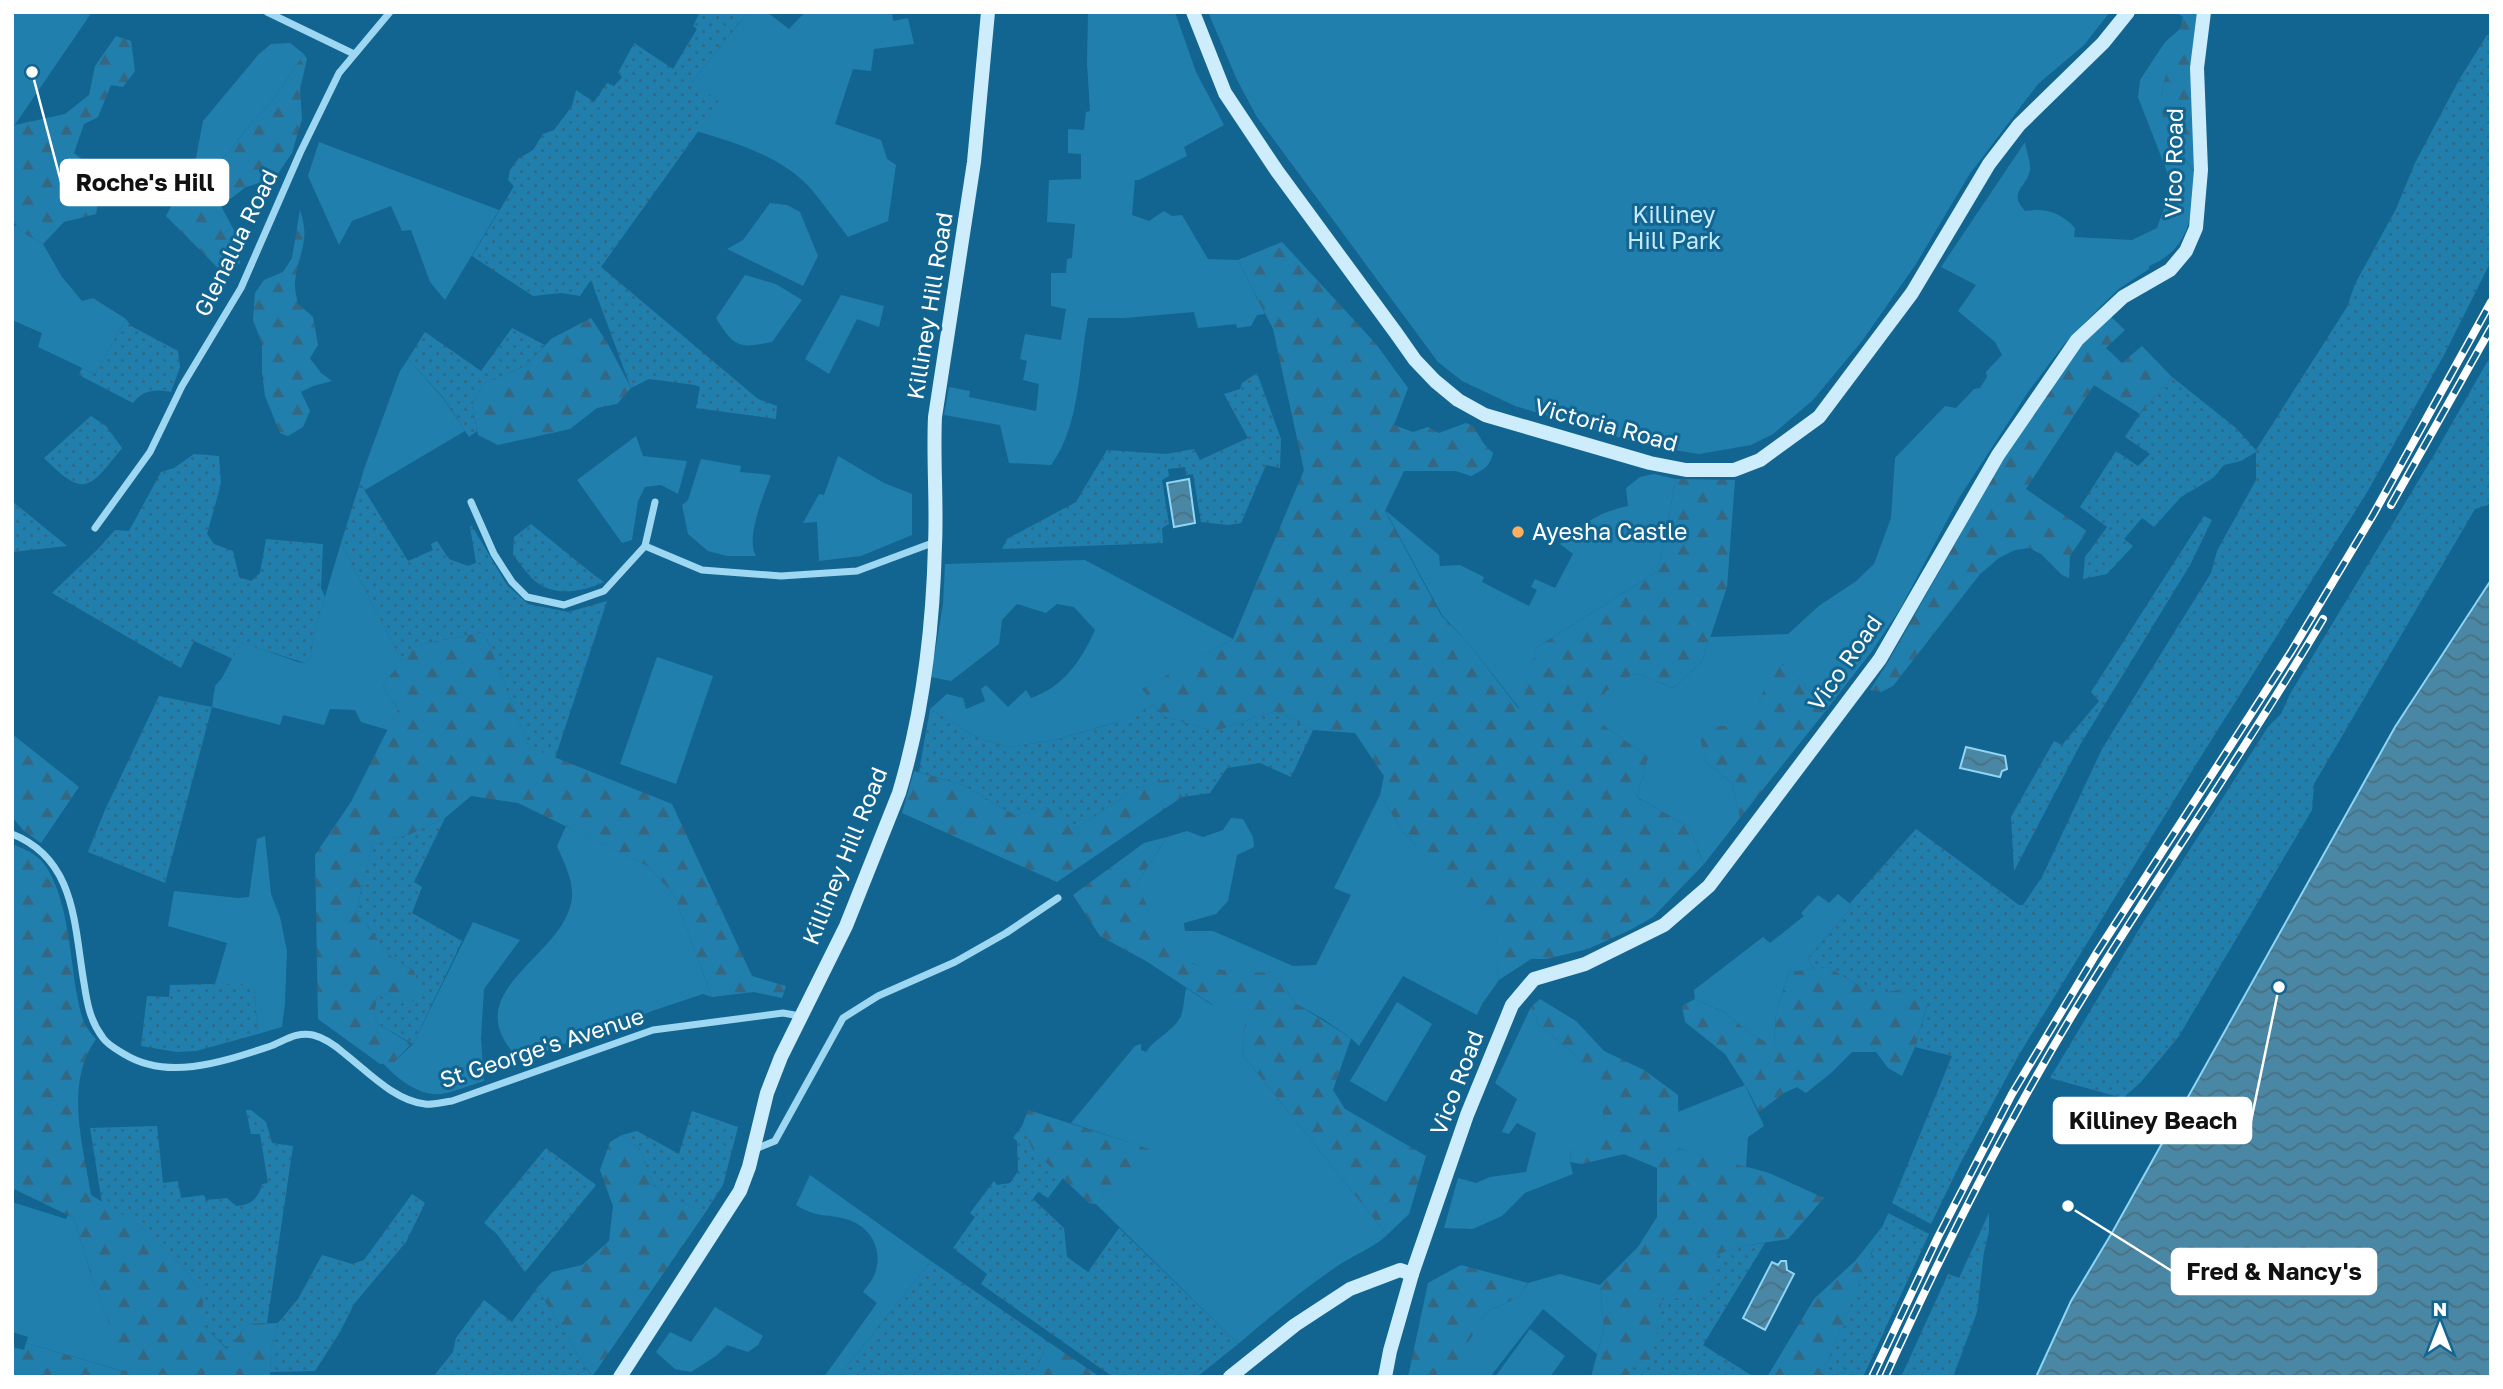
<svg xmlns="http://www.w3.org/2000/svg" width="2503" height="1389" viewBox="0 0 2503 1389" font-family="'Golos Text',sans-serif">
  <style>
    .grass { fill: url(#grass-dots) }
    .forest { fill: url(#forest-firs) }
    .green { fill: #217fae }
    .water { fill: url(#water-waves); stroke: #90d5f5; stroke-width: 2 }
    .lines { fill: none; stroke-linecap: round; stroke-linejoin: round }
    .street { stroke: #9ed7f2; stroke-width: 7 }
    .secondary { stroke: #cdecfc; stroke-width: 14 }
    .rail-casing { stroke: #fff; stroke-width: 8 }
    .rail { stroke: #126590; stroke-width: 5; stroke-dasharray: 16; stroke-linecap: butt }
    .poi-dot { fill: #ffad5f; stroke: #126590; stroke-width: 2.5 }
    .labels { text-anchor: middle; stroke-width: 6; stroke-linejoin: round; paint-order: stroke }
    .street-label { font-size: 23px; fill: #fff; stroke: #126590 }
    .park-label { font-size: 23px; fill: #c5ebfd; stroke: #126590 }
    .poi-label { font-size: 23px; fill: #fff; stroke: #126590; text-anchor: start }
    .leader { fill: none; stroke: #fff; stroke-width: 2.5 }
    .callout-dot { fill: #fff; stroke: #126590; stroke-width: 2.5 }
    .callout { fill: #fff; stroke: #fff; stroke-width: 2.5 }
    .callout-label { font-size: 24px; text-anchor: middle; font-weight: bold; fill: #111 }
  </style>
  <defs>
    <pattern id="grass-dots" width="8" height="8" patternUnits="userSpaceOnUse" patternTransform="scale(1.75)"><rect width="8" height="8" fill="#217fae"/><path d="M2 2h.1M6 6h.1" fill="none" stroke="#346882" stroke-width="1.8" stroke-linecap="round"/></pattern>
    <pattern id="forest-firs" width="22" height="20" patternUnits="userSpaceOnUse" patternTransform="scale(1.75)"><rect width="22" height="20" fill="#217fae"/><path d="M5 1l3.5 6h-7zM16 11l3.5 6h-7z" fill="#346882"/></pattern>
    <pattern id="water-waves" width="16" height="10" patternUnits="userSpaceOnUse" patternTransform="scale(1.75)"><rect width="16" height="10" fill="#4a87a4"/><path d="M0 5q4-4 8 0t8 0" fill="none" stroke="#4b6f81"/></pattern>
  </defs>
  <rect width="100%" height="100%" fill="#126590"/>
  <!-- grass -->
  <g class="grass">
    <path d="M700,12h48l-56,70 28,19 -119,166 157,132 19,7 -1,13 -80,-11 4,-21 -5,-2 -46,-6 -18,9 -40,-108 -11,16 -19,-3 -28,3 -61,-40 42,-70 -6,-6 2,-10 8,-11 15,-9 10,-16 11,-4 18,-24 4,-16 18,12 13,-19 7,3 8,-9 -4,-4 16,-30 39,26 24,-40 -4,-3z"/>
    <path d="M2487,35l4,1v225l-47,94 -78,139 -171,272 -178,292 -56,104 -30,62 -39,-21 60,-147 -37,-9 12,-41 -53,-12 -47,-27 -14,2 -5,-11 45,-52 -3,-3 66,-74 103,76h4l19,-28 60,-128 109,-176 6,-22 39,-71v-28l-15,9 -17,4 -11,13 -32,19 -27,30 -12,-9 -18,21 9,7 -26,28 -24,5 2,-22 22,-30 -27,-20 36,-56 22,15 12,-12 -25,-17 15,-23 32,-37 64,51 20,22 91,-143 8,-23 41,-75 19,-46 44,-83z"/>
    <path d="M126,319l5,7 47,25 2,16 -9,25c-16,-3 -28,-2 -38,11l-54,-28 3,-7 13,6z"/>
    <path d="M512,328l33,17 -18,20 -43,18 -12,22 5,26 -8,6 -26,-40 -35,-38 17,-27 56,39z"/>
    <path d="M2491,355v145l-3,5 -13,4 -161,275 -2,26 -133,226 -38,46 -18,16 -73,-20 91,-152 127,-199 13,-13 9,-20 144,-239z"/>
    <path d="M1257,373l24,66 -1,29 -14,-3 -25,58 -13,2 -27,-3 -8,-48 -7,1 -1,-8 -17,2 1,7 -7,4 7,44 -7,4 1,15 -161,6 5,-10 69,-37 31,-52 59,4 28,-5 6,11 48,-22 -24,-44 16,-5 2,-6z"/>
    <path d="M91,416l15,10 16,22c-33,41 -37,51 -78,10z"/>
    <path d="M194,454l25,2 2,28 -14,50 7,10 19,7 6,26 12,4 9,-8 6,-34 57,5 -2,44 4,9 -10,33 -5,29 -5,4 -63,-20 -9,16 -39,-18 -13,27 -129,-75 46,-44 17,-19 14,1 32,-59 13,-4z"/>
    <path d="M360,483l48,78 25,-11 -2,-6 6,-3 12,18 19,7 8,-3 -6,-36 2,-1 35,59 21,19 40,8 39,-11 -52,157 -26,-11 -45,-115 -70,14 -12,15 -61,-118z"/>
    <path d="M12,501l55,45 -55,6z"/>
    <path d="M2204,516l8,4 -22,45 -110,180 -66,126 -3,-54 43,-76 8,4 37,-44 -8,-9z"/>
    <path d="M531,524l63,51 10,7c-21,10 -50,15 -69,-1 -8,-7 -15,-18 -22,-26l1,-18z"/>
    <path d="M159,696l53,11 -47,176 -77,-31 17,-42z"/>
    <path d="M1154,705l9,11 51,15 62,-20 37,19 -22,47 -31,-14 -33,5 -17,25 -28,4 -11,-18 -34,9 -62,41 -28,-21 -31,8 -53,-31 -44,-13 11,-63 48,29 31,9 46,-7 59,-17z"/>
    <path d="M445,818l-31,64 8,5 -10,26 50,28 -49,103 -35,-20 -4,-10 3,-18 5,-3 21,9 11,-31 -23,-14 -35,-45 16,-67 38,-11z"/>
    <path d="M254,983l4,51 -62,17 -19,1 -36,-6 6,-50 22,1 1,-12z"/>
    <path d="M246,1110h5l15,12 6,21 21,3 -26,177 -18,1 -21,25 -25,-23v-35l-24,-28 -38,-37 -39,-23 -12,-75 67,-2 6,57 15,-2 3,17 23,-3 2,5 21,-2 9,8c14,-1 23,-7 26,-22l6,-1 -8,-49h-9z"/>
    <path d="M692,1111l46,16 -15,58 -18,28 -36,-17 -15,-10 -15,-38 -17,-13 15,-4 42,23z"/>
    <path d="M1022,1126l11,24 30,28 -15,20 -10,-6 -5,7 31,29 3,29 21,15 31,-44 119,116 -41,33h-84l-132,-93 6,-10 -34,-26 22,-31 -5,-4 24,-32 3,4 13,-2 8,-12 -1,-30 -4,-3z"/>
    <path d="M546,1148l50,37 -71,87 -29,-39 -12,-10z"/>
    <path d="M412,1194l13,9 -19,39 -52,62 -14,28 -25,39 -45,1 1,-21 7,-28 20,-24 24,-44 30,9 12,-4z"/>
    <path d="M1888,1213l41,21 -66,143h-42z"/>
    <path d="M1989,1213v18l-5,21 -7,60 -24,65h-52l47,-103 11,4z"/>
    <path d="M1765,1243l-62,102 51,32h-125l4,-12 24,-34 4,-33 16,-2 38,-41 22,-8z"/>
    <path d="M931,1261l116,80 -13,36h-196z"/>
    <path d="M537,1288l55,89h-159l20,-25 3,-14 28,-38 28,22z"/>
  </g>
  <!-- forest -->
  <g class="forest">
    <path d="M2176,12h22l-2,163c-12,-19 -29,-40 -35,-62 -5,-21 18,-72 22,-96z"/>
    <path d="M116,36l15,5 4,30 -12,16 -12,-2 -13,32 -14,7 -10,29 29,23 -7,38 -32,8 -21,22 -21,-12 -10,-12v-91l3,-4 50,-11 24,-19 6,-29z"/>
    <path d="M304,54l3,5 -7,30 2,30 -10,34 -17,25 -29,9 -25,19 15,28 4,29 -15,12 -59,-59 10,-19 23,-4 11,-29 18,-10 19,-26 25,-27z"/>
    <path d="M300,210c11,33 -2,42 -5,72 -1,7 2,15 3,22l15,13 5,28 -8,13 11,15 11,8 -19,5 -12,6 9,19 -7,16 -15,9 -8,-3 -15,-37 -3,-24v-28l-9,-24 2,-27 9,-13 19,-8 9,-14z"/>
    <path d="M1282,242l94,102 32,44 -14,37 19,7 15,-5 11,6 27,-10 7,3 11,18 9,9c-3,14 -10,17 -22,23l-15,-5h-52l-19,40 56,104 28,29 50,65 18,-62 121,-76 18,-92 59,1 -8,107 -25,75 -29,26 -38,-15 -32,52 45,32 -11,40 52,30 15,37 -51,53 -23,13 -42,19 -42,10h-15l-32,21 -5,-55 -91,-93 -23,-37 4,-19 -29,-43 -42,-3 -37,-19 -62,20 -51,-15 -22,-27 92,-50 71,-169 -31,-141 -35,-69z"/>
    <path d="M2111,317l14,13 -19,18 16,15 20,-17 30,31 -32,37 -46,-29 -68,104 61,42 -17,25 -1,22 -7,-3 -21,-21 -12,-6 -14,2 -16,8 -19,16 -87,112 -12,6 -11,-2 18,-28 116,-204 78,-114z"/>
    <path d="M591,318l17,26 23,44 -14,16 -20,4 -27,21 -72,16 -20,-10 -6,-30 12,-22 43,-18 24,-26z"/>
    <path d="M484,632l45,115 143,57 80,172 34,10 -4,12 -28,-6 -42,5 -38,-102 -26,-29 -130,-63 -47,-7 -26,22 -35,16 -38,11 -16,67 35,45 23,14 6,18 -6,12 -11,1 -21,-9 -5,3 -3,18 4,10 33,20 -18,19 -13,1 -62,-45 -3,-164 36,-53 47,-93 -16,-23 31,-40z"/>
    <path d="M1785,664l18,19 21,30 -84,105 -8,-35 -27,-22 -6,-23 14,-12 46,-23 11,-32z"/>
    <path d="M12,734l67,53 -38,56 -17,-12 -12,-14z"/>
    <path d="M914,771l49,14 53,31 31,-9 28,22 62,-41 34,-10 11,19 -125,85 -155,-69z"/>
    <path d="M1167,837l-30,46 56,81 28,5 56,4 18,30 56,35 -18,52 12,19 81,47 -17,58 -22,21 -145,-181 3,-28 -99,-65 -46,-25 -27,-41 71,-52z"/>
    <path d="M12,844c12,5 24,9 32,20 23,31 26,88 32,126 4,19 5,34 20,49 -32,45 -13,106 -5,156l50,31 38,37 24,28v35l24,23 22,-25 29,-1 -7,28 -1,26h-258v-30l12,3 2,-7 96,28 5,-2 -34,-87 -19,-64 -62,-30z"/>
    <path d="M1827,967l47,27 37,-6 16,17 -12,42 -13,29 -14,-8 -12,-16h-24l-21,21 -25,20 -9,-6 -13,6 -25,19 -11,-22 -23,-36 -40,-32 -3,-16 13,-7 29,13 27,22 23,11 2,-32 13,-41z"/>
    <path d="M1540,999l36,22 28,30 40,19 34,25 1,53 90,25 55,25 -36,41 -51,8 -21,8 -7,43h-47l-5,33 -7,29 -17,5 -4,12h-38l13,-49 -4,-43 38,-38 19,-30v-49l-33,-14 -42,10 -12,-2 4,-108 -35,-29 -8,-18z"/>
    <path d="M1028,1110l122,39 -54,55 -7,-1 -56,-53 -11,-24z"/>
    <path d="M622,1135l17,13 15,38 15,10 36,17 -113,164 -55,-89 15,-16 30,-7 27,-24 4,-35 -13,-36 10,-28z"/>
    <path d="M1883,1226l-62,151h-54l47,-78 41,-38z"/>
    <path d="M1461,1265l67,18 -11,15 -30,13 -32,55 2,11h-49l20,-94z"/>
    <path d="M1047,1341l53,36h-66z"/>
  </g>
  <!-- green -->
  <g class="green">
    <path d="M12,12h80l-80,117z"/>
    <path d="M748,12h19l22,17 16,-17h87l1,9 15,-3 6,26 -40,5 -3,22 -18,-2 -18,55 46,16 6,19 9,6 -8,56 -40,16c-12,-16 -24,-32 -36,-47 -29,-34 -75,-46 -115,-59l22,-30 -27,-19z"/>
    <path d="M1088,12h87l21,60 28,53 -40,22 3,9 -48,24h-4l-3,35 17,6 15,-10 8,5 10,-1 26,44 30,1 27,54 -8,1 -6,11 -14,2 -1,-4 -38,4 -4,-16 -70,6h-36c-9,46 -8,109 -37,147l-42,-2 -9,-38 -56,-10 5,-28 21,4 -1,6 67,14 3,-27 -16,-4 4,-19 -7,-2 5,-25 36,6 5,-31 -15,-3v-33h15l1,-14 5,-1 3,-34 -28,-2 2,-42 32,-1v-25l-13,-1v-24l16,1 2,-18 4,-1 -3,-48z"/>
    <path d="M1208,12h902l-26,33 -46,39 -69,91 -53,89 -54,77 -49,59 -40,34 -22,11 -52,9 -51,-8 -133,-40 -53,-25 -24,-19 -181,-245 -20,-37z"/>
    <path d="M2181,28c-4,21 -15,41 -19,63 -7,30 18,60 34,84 -5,40 -4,73 -47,91v3l-29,19 -15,14 -40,41 -37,49 -69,106 -59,111 -28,42 -48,62 -21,-30 -19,-19 -13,7 -12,32 -24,23h-22l-13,12 5,23 27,22 8,35 -36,46 -15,-37 -52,-30 11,-40 -45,-32 2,-33 30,-19 38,15 29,-26 8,-25 78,-3 32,-29 35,-23 19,-18 17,-46 4,-60 50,-52 11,2 18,-19 6,-1 7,-11 -1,-5 16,-17 -7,-13 -37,-31 18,-26 -35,-18 84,-125c1,8 6,20 5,28 -3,18 -23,21 -5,41 21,-3 35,1 50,17l-1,9 58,3 25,-12 10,-28 2,-23 -31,-80 2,-17 25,-38z"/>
    <path d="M290,43l14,11 -32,47 -25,27 -19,26 -18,10 -11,29 -23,4 16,-18 11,-58 55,-66 13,-11z"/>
    <path d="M319,142l180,68 -54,90 -15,-18 -19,-52 -9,1 -11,-25 -39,15 -13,24 -31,-69z"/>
    <path d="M770,203l17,2 13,7 18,44 -15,30 -76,-37 16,-9z"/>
    <path d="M16,225l6,7 21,12 19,33 20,24 11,-3 33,21 -31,55 -57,-27 4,-14 -30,-13v-91z"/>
    <path d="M745,275l31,9 26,16 -30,42c-34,7 -38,5 -56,-24z"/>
    <path d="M841,295l43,11 -5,21 -22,-8 -28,55 -24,-15z"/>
    <path d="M408,359l35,39 22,33 -100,59 -5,-7 4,-14 36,-98z"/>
    <path d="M636,436l7,20 44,5 -9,33 -17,-9 -16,2 -7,14 -6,39 -10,3 -45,-63z"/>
    <path d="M838,456l46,27 28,11v41l-51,21 -42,5 -2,-39 -14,1 16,-29 5,1z"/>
    <path d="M701,459l40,7 -1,6 31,3c-7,20 -26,63 -15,81h-29l-19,-5 -20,-17 -6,-29 6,-5z"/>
    <path d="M1654,474l22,5 -18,92 -121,76 -17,62 -51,-65 -27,-29 -57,-105 54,45 1,11 20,-1 24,12 -2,5 47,24 8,-16 -6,-3 4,-8 20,9 18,-34 -13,-10c20,-19 41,-33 68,-38l-2,-18 14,-11z"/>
    <path d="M341,543l61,118 -20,25 16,23 -10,21 -27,-8 -6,-12 -25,-1 -6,16 -41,-10 -3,10 -68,-18 3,-21 7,-8 19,-36 57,20 7,1 5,-4 5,-29z"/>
    <path d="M1085,560l148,79 -91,50 12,16 -34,16 -65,19 -46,7 -31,-9 -48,-29 17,-15 16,4 3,11 19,-8 -4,-12 5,-4 22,22 18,-17 5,8c33,-11 51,-39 64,-68l-21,-23 -17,-3 -11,9 -29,-9 -15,16 -3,24 -48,37 -20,-4 12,-73 2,-40z"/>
    <path d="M657,657l56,19 -37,108 -56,-20z"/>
    <path d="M1380,795l23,37 92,93 4,55 -17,24 -5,11 -74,-39 -44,70 -8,-8 -28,-19 -28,-16 -18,-30c-21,-1 -69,-1 -86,-11 -29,-17 -41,-49 -54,-79l30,-46 20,-6 16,6 20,-7 8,-12 12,1 10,18 1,10 -17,8 -9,46 -12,13 -32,9 1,8h28l80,35 23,-1 35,-70 -17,-7z"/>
    <path d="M566,826l82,40 26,29 38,102 -9,-3 -51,17 -70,28 -19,5 -35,16h-8c-66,-66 34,-98 50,-153 7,-21 -5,-42 -13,-61z"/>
    <path d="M265,836l6,58 9,23 7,34 -2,52 -3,24 -24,7 -4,-50h-39l12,-41 -59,-17 6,-35 64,7 11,-1 8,-58z"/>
    <path d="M1838,894l15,12 -45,52 5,11 -24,3 -13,41 -2,33 -23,-12 -27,-22 -29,-13 -1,-9 69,-53 7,6 34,-27 -3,-3 17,-18 11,8z"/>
    <path d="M473,922l47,18 -36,49 -3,49 3,43c-14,4 -29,11 -43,13 -21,3 -45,-16 -58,-31h10l20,-19z"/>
    <path d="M1186,988l26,17 11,-8 17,6 5,23 -3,28 145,181c-15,14 -34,20 -51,32 -34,23 -66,50 -98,77l-142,-140 53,-55 -78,-26 64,-77 6,-2v6l5,2c9,-14 28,-21 35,-36 3,-8 3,-19 5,-28z"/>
    <path d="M1397,1002l35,22 -46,78 -36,-21z"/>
    <path d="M1531,1007l8,18 35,29 26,44 7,36 -37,17v11l3,12 -48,19 -23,23 -29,13 -29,-1 14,-50 18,5 14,-6 36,-5 10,-39 -19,-10 -8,11 -7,-2 15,-33 -22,-16z"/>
    <path d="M1745,1085l19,41 -16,11 -2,30 -68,-19v-36z"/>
    <path d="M810,1175l121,86 -93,116h-14l53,-74 -14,-11c4,-6 10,-12 12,-19 8,-22 -3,-45 -26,-53 -22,-7 -30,-1 -53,-15z"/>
    <path d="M12,1202l54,17 2,-4 6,3 19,64 35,88 -5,1 -97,-28 2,-6 -16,-5z"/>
    <path d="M1560,1274l40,11 4,43 -7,26 -54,-45 -53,68h-33l-3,-11 33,-55 30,-13 11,-15z"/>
    <path d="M715,1307l48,29 -5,9 -10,7 -21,-7 -11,11 -25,16 -16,-3 -19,-17 14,-20 21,10z"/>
    <path d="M1530,1329l35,27 -15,21h-55z"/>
  </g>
  <!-- water -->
  <g class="water">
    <path d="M1189,479l6,44 -21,4 -7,-44z"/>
    <path d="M2491,580v797h-455l35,-76 42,-70 282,-504z"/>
    <path d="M1966,747l39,9 2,13 -5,2 -2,6 -40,-9z"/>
    <path d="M1781,1261h5l1,9 7,4 -29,56 -22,-12 29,-56 6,3z"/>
  </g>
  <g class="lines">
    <!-- street -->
    <g class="street">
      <path d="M267,12l87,42"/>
      <path d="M471,502l23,52 18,28 15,15 37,8 40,-14 41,-45 10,-44"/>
      <path d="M95,528l55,-76 32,-66 59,-98 59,-135 39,-80 51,-61"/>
      <path d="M645,546l57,24 79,6 76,-5 78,-29"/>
      <path d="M12,834c64,25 62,91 72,149 3,20 6,38 19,55 5,7 13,11 21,16 44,27 98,8 144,-7 15,-5 28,-16 45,-12 12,3 23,11 32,19 23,18 50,47 80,50 8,1 18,-2 27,-3l201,-71 130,-17 17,3"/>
      <path d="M753,1150l22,-9 68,-123 35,-22 77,-34 51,-29 52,-35"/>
    </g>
    <!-- secondary -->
    <g class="secondary">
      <path d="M1193,12l32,81 52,78 119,162 19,27 20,21 23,19 27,15 165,48 36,7h48l26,-10 59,-43 93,-124 77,-129 30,-39 84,-82 25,-31"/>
      <path d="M620,1377l120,-186 9,-24 18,-74 14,-36 65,-131 53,-133c24,-80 34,-165 36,-248 2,-43 -2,-85 0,-128l39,-255 14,-150"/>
      <path d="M1230,1377l65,-52 55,-36 50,-19 12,4"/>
      <path d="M1385,1377l5,-26 22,-77 55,-159 45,-110 22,-26 51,-15 79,-39 45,-39 171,-227 118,-204 79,-115 46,-43 47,-27 16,-19 10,-23 5,-58 -4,-102 7,-56"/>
    </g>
    <defs>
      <g id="rail">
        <path d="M2391,505l100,-177"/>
        <path d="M1872,1377l66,-140 74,-143 84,-140 195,-302 82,-137 118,-213"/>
        <path d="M1885,1377c61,-134 132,-275 210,-399 75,-120 156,-237 228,-359"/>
      </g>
    </defs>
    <!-- rail casing -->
    <use href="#rail" class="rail-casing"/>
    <!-- rail -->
    <use href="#rail" class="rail"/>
  </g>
  <!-- markers -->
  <circle class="poi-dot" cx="1518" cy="532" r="7"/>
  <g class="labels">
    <!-- street labels -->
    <g class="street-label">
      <text transform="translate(2174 163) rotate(-89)" y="8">Vico Road</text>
      <text transform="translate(236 243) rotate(-64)" y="8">Glenalua Road</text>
      <text transform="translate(930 306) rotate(-81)" y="8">Killiney Hill Road</text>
      <text transform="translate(1606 425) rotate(15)" y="8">Victoria Road</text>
      <text transform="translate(1845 663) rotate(-55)" y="8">Vico Road</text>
      <text transform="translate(845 856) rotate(-68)" y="8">Killiney Hill Road</text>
      <text transform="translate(542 1048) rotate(-18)" y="8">St George's Avenue</text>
      <text transform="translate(1457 1083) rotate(-69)" y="8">Vico Road</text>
    </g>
    <!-- park labels -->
    <g class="park-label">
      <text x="1674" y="223">Killiney<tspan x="1674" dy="26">Hill Park</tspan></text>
    </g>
    <!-- poi labels -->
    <g class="poi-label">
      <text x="1532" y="540">Ayesha Castle</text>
    </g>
  </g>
  <!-- callouts -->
  <path class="leader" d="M32 72L61 182M2279 987L2251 1121M2068 1206L2172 1271"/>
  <g class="callout-dot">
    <circle cx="32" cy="72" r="7"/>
    <circle cx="2279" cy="987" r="7"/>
    <circle cx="2068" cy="1206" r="7"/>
  </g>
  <g class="callout">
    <rect x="61" y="160" width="167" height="45" rx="7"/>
    <rect x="2054" y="1098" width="197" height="45" rx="7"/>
    <rect x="2172" y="1249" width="204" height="45" rx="7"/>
  </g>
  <g class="callout-label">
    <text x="145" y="191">Roche's Hill</text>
    <text x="2153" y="1129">Killiney Beach</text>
    <text x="2274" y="1280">Fred &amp; Nancy's</text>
  </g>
  <!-- border -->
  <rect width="2503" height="1389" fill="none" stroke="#ffffff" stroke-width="28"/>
  <!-- north arrow -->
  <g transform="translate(2440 1326)" stroke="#126590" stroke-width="5" paint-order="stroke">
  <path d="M0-5L12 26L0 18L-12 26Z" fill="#ffffff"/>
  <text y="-10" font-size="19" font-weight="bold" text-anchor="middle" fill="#ffffff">N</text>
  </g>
</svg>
